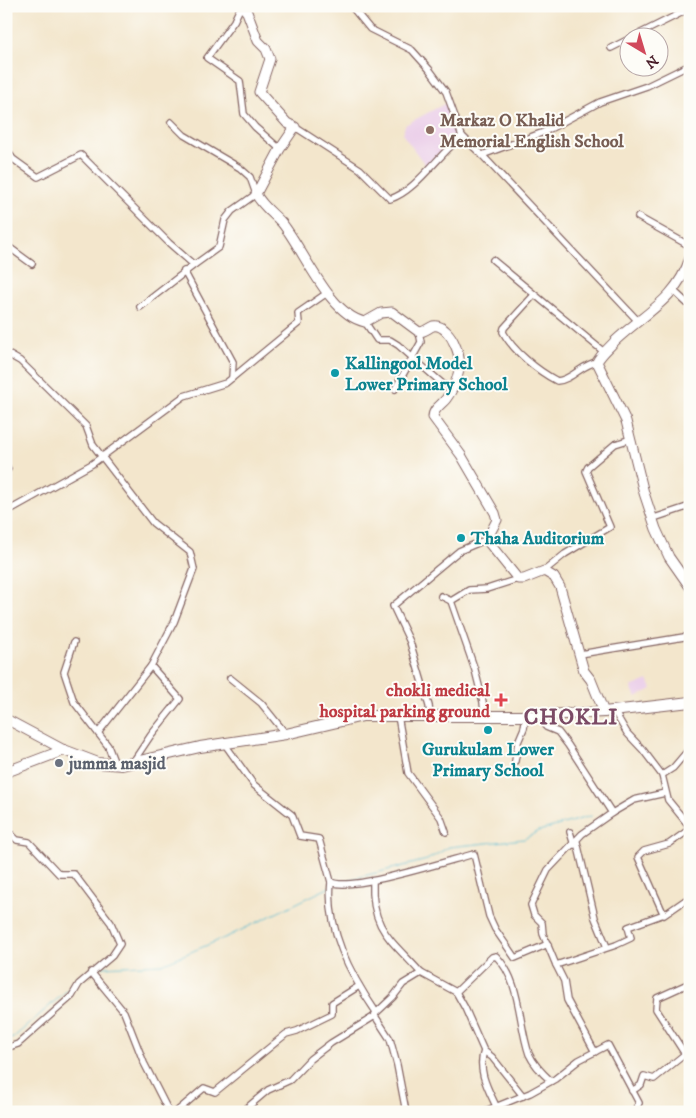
<svg xmlns="http://www.w3.org/2000/svg" width="696" height="1118" viewBox="0 0 696 1118" font-family="'IM FELL DW Pica',serif">
  <style>
    .built { fill: #ecd1ea }
    .lines { fill: none; stroke-linecap: round; stroke-linejoin: round }
    .stream { stroke: #50b8ce; stroke-width: 1 }
    .street-casing { stroke: #856563; stroke-width: 8 }
    .secondary-casing { stroke: #856563; stroke-width: 11 }
    .primary-casing { stroke: #856563; stroke-width: 12 }
    .street { stroke: #fff; stroke-width: 5.5 }
    .secondary { stroke: #fff; stroke-width: 9 }
    .primary { stroke: #fff; stroke-width: 10 }
    .education-dot { fill: #8d6e63; stroke: #fdfcf7; stroke-width: 2 }
    .culture-dot { fill: #0f9aa8; stroke: #fdfcf7; stroke-width: 2 }
    .health-dot { fill: #e0444e; stroke: #fdfcf7; stroke-width: 2 }
    .worship-dot { fill: #6b7280; stroke: #fdfcf7; stroke-width: 2 }
    .labels { text-anchor: middle; stroke-width: 4; stroke-linejoin: round; paint-order: stroke }
    .education-label { font-size: 18px; font-weight: bold; fill: #785e54; stroke: #fdfcf7; text-anchor: start }
    .culture-label { font-size: 18px; font-weight: bold; fill: #0d838f; stroke: #fdfcf7; text-anchor: start }
    .health-label { font-size: 18px; font-weight: bold; fill: #be3a42; stroke: #fdfcf7; text-anchor: end }
    .worship-label { font-size: 18px; font-weight: bold; fill: #5b616d; stroke: #fdfcf7; text-anchor: start }
    .district-label { font-size: 22px; font-weight: bold; letter-spacing: 1px; fill: #7b4a65; stroke: #fdfcf7 }
  </style>
  <rect width="100%" height="100%" fill="#fdfcf7"/>
  <filter id="ink" filterUnits="userSpaceOnUse"><feTurbulence type="fractalNoise" baseFrequency=".02" numOctaves="2"/><feDisplacementMap in="SourceGraphic" scale="10" xChannelSelector="R" yChannelSelector="G"/><feConvolveMatrix kernelMatrix="1 2 1 2 8 2 1 2 1" color-interpolation-filters="sRGB"/></filter>
  <filter id="wash" filterUnits="userSpaceOnUse"><feTurbulence type="fractalNoise" baseFrequency=".0096" numOctaves="4" result="noise"/><feDisplacementMap in="SourceGraphic" scale="20" xChannelSelector="R" yChannelSelector="G"/><feGaussianBlur stdDeviation="1.12" result="paint"/><feColorMatrix in="noise" values="0 0 0 0 0 0 0 0 0 0 0 0 0 0 0 0 0 1.4 0 .05"/><feComposite in="paint" operator="in"/></filter>
  <g filter="url(#wash)">
    <rect width="100%" height="100%" fill="#f3e6cc"/>
    <!-- built -->
    <g class="built">
      <path d="M448,102l9,34 -31,30 -23,-31 2,-10z"/>
      <path d="M648,680l4,9 -16,8 -5,-10z"/>
    </g>
    <g class="lines">
      <!-- stream -->
      <g class="stream">
        <path d="M340,882l87,-22 22,-13 75,-8 15,-8 52,-15"/>
        <path d="M103,967l59,-3 67,-28 101,-49"/>
        <path d="M6,1040l7,-2 75,-66"/>
      </g>
    </g>
  </g>
  <g filter="url(#ink)">
    <g class="lines">
      <defs>
        <g id="street">
          <path d="M241,6l-7,15 -27,37 33,23 4,33 11,13 25,22"/>
          <path d="M351,6l19,23 42,21 17,19 17,23 16,44 20,19 155,165"/>
          <path d="M611,48l78,-39"/>
          <path d="M295,127l65,42 30,30c25,-7 49,-45 72,-63"/>
          <path d="M6,149l7,10 25,18 43,-22 88,88 25,22 25,-18 6,-27 7,-9 24,-17 -6,-17 -10,-9 -56,-33 -13,-13"/>
          <path d="M482,155l62,-23 56,-30 47,-16 43,-21"/>
          <path d="M638,217l52,29"/>
          <path d="M6,245l26,19"/>
          <path d="M493,260l111,92"/>
          <path d="M184,271l49,91 -1,16"/>
          <path d="M674,291l16,15"/>
          <path d="M534,295l-30,33 -1,4c10,19 35,39 54,49 15,-1 25,-17 40,-19"/>
          <path d="M140,307l54,-42"/>
          <path d="M365,322l12,18h13l8,5 53,46"/>
          <path d="M6,353l14,8 66,65 7,19 60,78 37,29 4,17 -20,53 -23,44 -53,67"/>
          <path d="M395,389l26,-47 -2,-10"/>
          <path d="M6,466l2,3 -2,2"/>
          <path d="M6,512l86,-48 92,-68 42,-13 73,-60 -1,-10 29,-20"/>
          <path d="M654,518l36,-12"/>
          <path d="M544,571l21,-17 45,-27 -24,-56 2,-4 27,-23 16,-5"/>
          <path d="M441,596l10,5"/>
          <path d="M74,642l-10,30 10,30 34,44 7,18"/>
          <path d="M580,654l110,-18"/>
          <path d="M230,678l31,25 25,31"/>
          <path d="M614,711l13,22 16,17 19,25 6,25 22,27"/>
          <path d="M484,714l-1,-12 -8,-32 -24,-69 18,-11 18,-1 31,-10"/>
          <path d="M430,715l-1,-9 -19,-64 -17,-36 66,-55 28,-12"/>
          <path d="M547,715l-1,12 12,5 10,13 44,68 -30,21 -34,36 -17,35 3,10 8,8 1,11 13,31"/>
          <path d="M398,716l10,57 33,45 5,14"/>
          <path d="M224,743l30,42 38,30 8,21 19,3 12,43"/>
          <path d="M515,761l3,-19 6,-14 2,-12"/>
          <path d="M133,762l18,-27 29,-36 -29,-33"/>
          <path d="M662,775l11,-7 17,-20"/>
          <path d="M612,813l22,-13 31,-7"/>
          <path d="M6,829l11,11 12,2 30,32h15l37,49 9,21 -8,12 -33,28 -7,12 -54,48 -12,4"/>
          <path d="M690,829l-21,15 -25,7 -6,6 26,58 26,-18"/>
          <path d="M570,832l4,13"/>
          <path d="M577,842l18,76 12,29"/>
          <path d="M373,881c-2,49 18,58 48,92"/>
          <path d="M91,972l33,40 20,51 25,49"/>
          <path d="M456,992l36,-35 4,-1c25,25 22,66 33,98 5,11 13,19 22,27"/>
          <path d="M376,1012c-26,-38 -50,-83 -45,-130 20,10 116,-21 143,-28l15,62 6,13 20,29 33,-14"/>
          <path d="M375,1014l18,-17 10,-13 18,-11 35,19 9,16 19,43 8,6 31,39"/>
          <path d="M484,1051c-7,19 4,38 12,55"/>
          <path d="M595,1052l-28,-52 -3,-19 -8,-16 60,-20 15,-7 -3,-11 36,-13"/>
          <path d="M685,1054l-29,-45 1,-11 33,-15"/>
          <path d="M632,1091l9,-6 3,-9 10,3 31,-25 5,8"/>
          <path d="M176,1112l28,-24 11,4 71,-58 11,-3 35,-17v-11l27,-17"/>
          <path d="M242,1112l26,-22 22,-10 20,-21 21,-16 44,-27 15,23 7,26 9,47"/>
          <path d="M483,1112l47,-19 25,-14 24,-19 29,-15 31,58 -5,9"/>
        </g>
        <g id="secondary">
          <path d="M242,6l5,6 11,29 8,8 4,10 -11,33 28,31 8,4 -15,22 -24,45c6,12 17,19 26,29 22,27 47,92 83,99l16,-9 11,-1 27,20c6,0 9,-4 14,-6 10,-2 19,11 22,19 9,18 3,38 -9,54 -5,6 -13,10 -13,18l28,38 34,58 2,7 -10,19 2,4 29,36h6l20,-8 10,6 6,10 24,84 7,9 13,32"/>
          <path d="M687,6l3,6"/>
          <path d="M690,258c-13,41 -45,55 -75,83 -6,7 -14,13 -18,21l29,59 18,72 12,36 13,28 21,30"/>
          <path d="M6,719l58,31"/>
        </g>
        <path id="primary" d="M6,772l58,-22 34,13 24,2 78,-18 86,-13 77,-18h163l78,-4 86,-10"/>
      </defs>
      <!-- street casing -->
      <use href="#street" class="street-casing"/>
      <!-- secondary casing -->
      <use href="#secondary" class="secondary-casing"/>
      <!-- primary casing -->
      <use href="#primary" class="primary-casing"/>
      <!-- street -->
      <use href="#street" class="street"/>
      <!-- secondary -->
      <use href="#secondary" class="secondary"/>
      <!-- primary -->
      <use href="#primary" class="primary"/>
    </g>
  </g>
  <!-- markers -->
  <circle class="education-dot" cx="430" cy="130" r="5"/>
  <g class="culture-dot">
    <circle cx="335" cy="373" r="5"/>
    <circle cx="461" cy="538" r="5"/>
    <circle cx="488" cy="730" r="5"/>
  </g>
  <path class="health-dot" d="M498.5 692.5h5v5h5v5h-5v5h-5v-5h-5v-5h5z"/>
  <circle class="worship-dot" cx="59" cy="763" r="5"/>
  <g class="labels">
    <!-- education labels -->
    <g class="education-label">
      <text x="440" y="126">Markaz O Khalid<tspan x="440" dy="21">Memorial English School</tspan></text>
    </g>
    <!-- culture labels -->
    <g class="culture-label">
      <text x="345" y="369">Kallingool Model<tspan x="345" dy="21">Lower Primary School</tspan></text>
      <text x="471" y="544">Thaha Auditorium</text>
      <text x="488" y="755" text-anchor="middle">Gurukulam Lower<tspan x="488" dy="21">Primary School</tspan></text>
    </g>
    <!-- health labels -->
    <g class="health-label">
      <text x="490" y="696">chokli medical<tspan x="490" dy="21">hospital parking ground</tspan></text>
    </g>
    <!-- worship labels -->
    <g class="worship-label">
      <text x="69" y="769">jumma masjid</text>
    </g>
    <!-- district labels -->
    <g class="district-label">
      <text x="571" y="724">CHOKLI</text>
    </g>
  </g>
  <!-- margin -->
  <rect width="696" height="1118" fill="none" stroke="#fdfcf7" stroke-width="25"/>
  <!-- north arrow -->
  <g transform="translate(644 52) rotate(142)"><circle r="24" fill="#fdfcf7" stroke="#b5a4a5"/>
  <path d="M0-4L9 19L0 12L-9 19Z" fill="#d1495b"/>
  <text y="-8" font-size="14" font-weight="bold" text-anchor="middle" fill="#4a1f2b">N</text>
  </g>
</svg>
